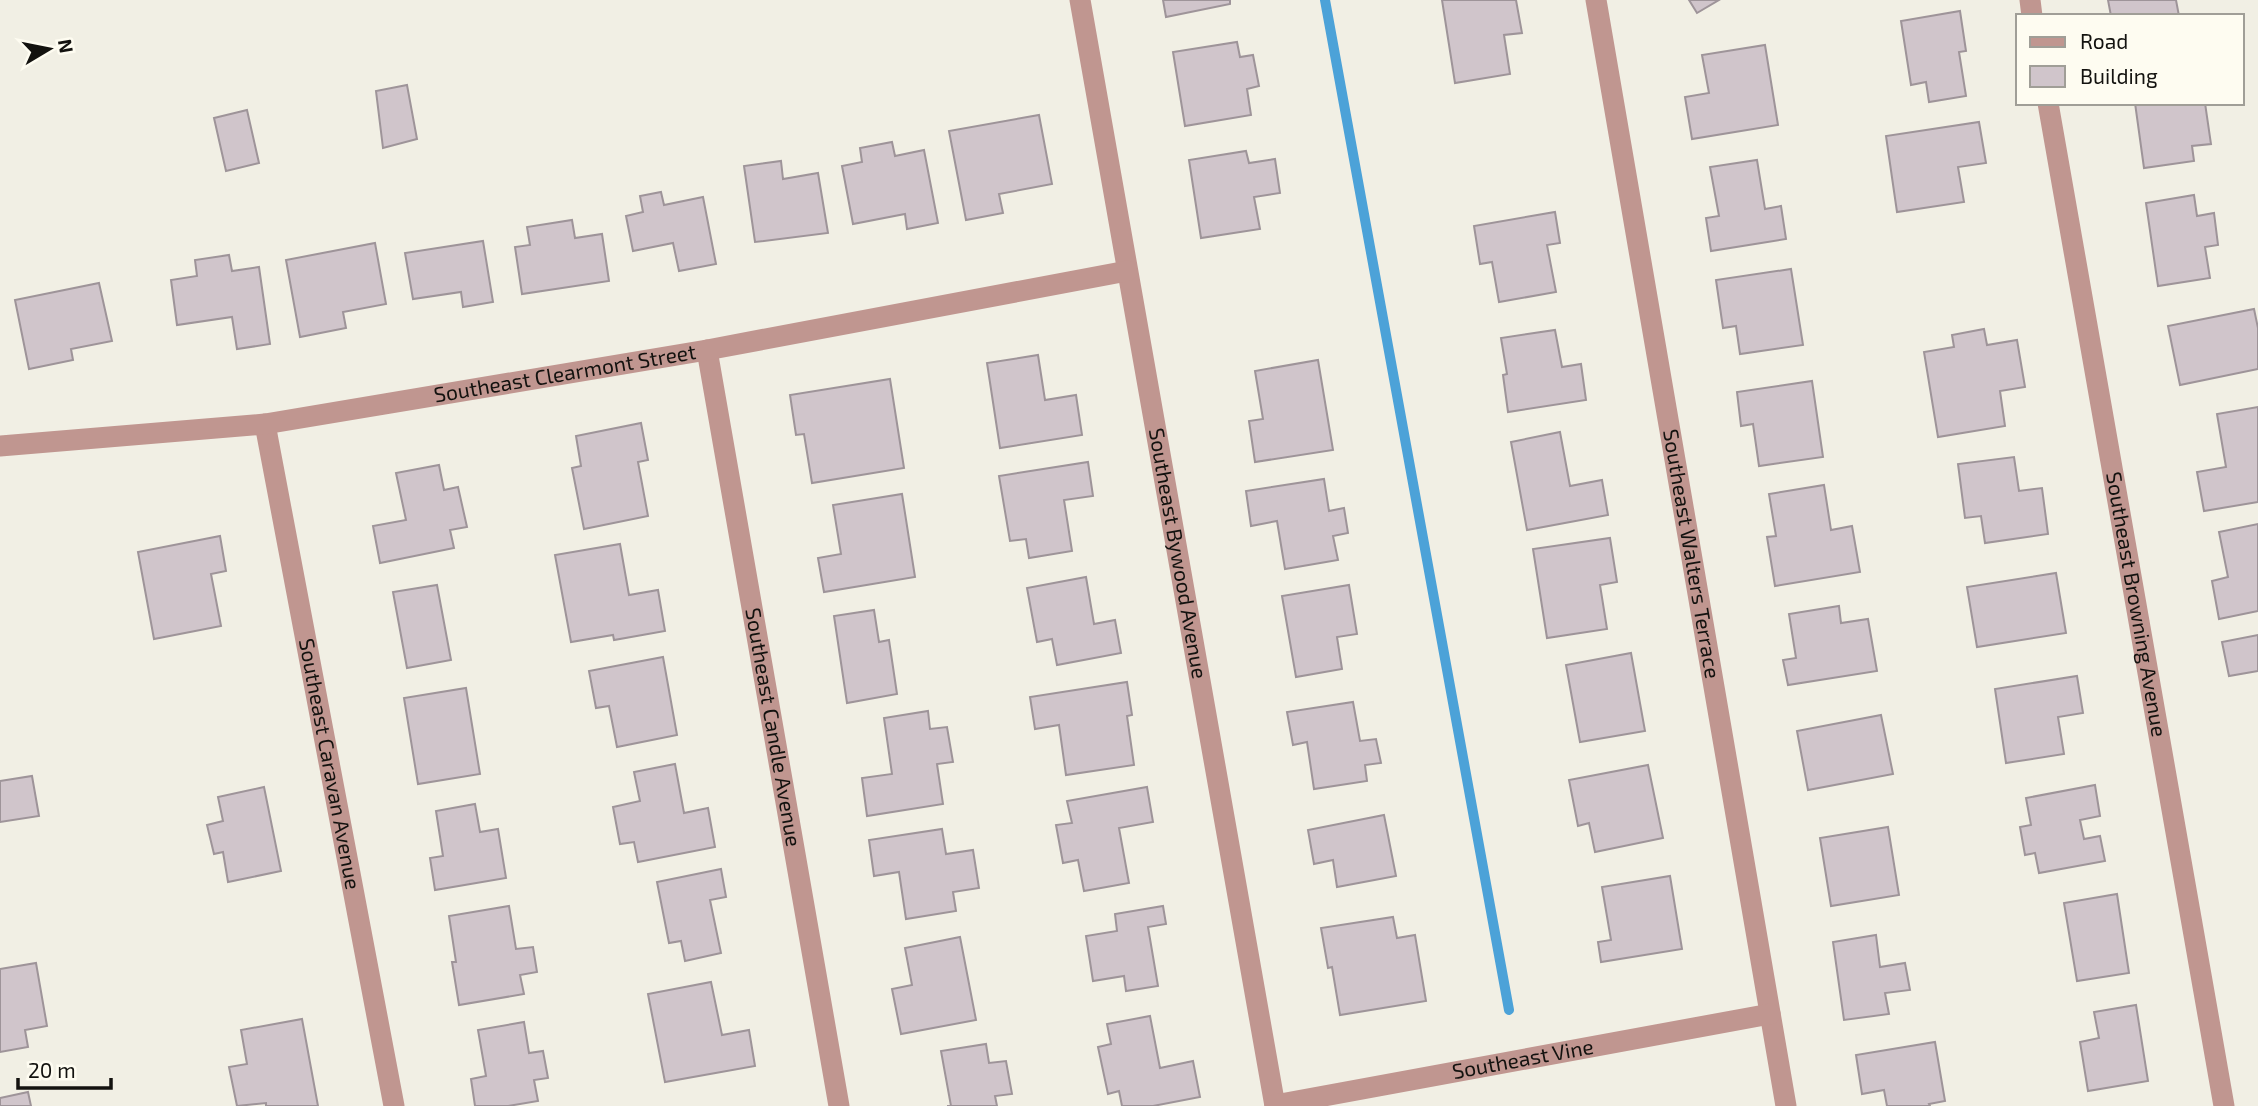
<svg xmlns="http://www.w3.org/2000/svg" width="2258" height="1106" viewBox="0 0 2258 1106" font-family="'Exo 2',sans-serif">
  <style>
    .lines { fill: none; stroke-linecap: round; stroke-linejoin: round }
    .stream { stroke: #4ca2d8; stroke-width: 10 }
    .building { fill: #d0c5cb; stroke: #9e9499; stroke-width: 2 }
    .street { stroke: #c09690; stroke-width: 21 }
    .labels { text-anchor: middle; stroke-width: 7; stroke-linejoin: round; paint-order: stroke }
    .street-label { font-size: 21px; fill: #13120f; stroke: #fefcf1 }
  </style>
  <rect width="100%" height="100%" fill="#f1efe4"/>
  <g class="lines">
    <!-- stream -->
    <path class="stream" d="M1325,0l184,1010"/>
  </g>
  <!-- building -->
  <g class="building">
    <path d="M1163,0h67v4l-64,13z"/>
    <path d="M1442,0h74l6,33 -18,2 6,39 -55,9z"/>
    <path d="M1689,0h30l-22,13z"/>
    <path d="M2108,0h68l3,16h-68z"/>
    <path d="M1960,11l6,40 -7,1 7,44 -37,6 -3,-20 -15,3 -10,-64z"/>
    <path d="M1237,42l3,15 13,-2 6,31 -12,3 4,26 -66,11 -12,-74z"/>
    <path d="M1765,45l13,80 -86,14 -7,-42 24,-4 -7,-38z"/>
    <path d="M407,85l10,54 -34,9 -7,-57z"/>
    <path d="M2135,103h70l6,41 -19,2 2,15 -50,7z"/>
    <path d="M247,110l12,53 -33,8 -12,-53z"/>
    <path d="M1039,115l13,69 -53,10 4,19 -37,7 -17,-89z"/>
    <path d="M1979,122l7,41 -28,4 6,35 -67,10 -11,-76z"/>
    <path d="M892,142l3,14 29,-6 14,73 -31,6 -2,-15 -52,10 -11,-58 20,-4 -2,-14z"/>
    <path d="M1246,151l3,12 26,-4 5,34 -26,4 6,32 -59,9 -12,-78z"/>
    <path d="M1757,160l8,49 16,-3 5,33 -75,12 -5,-33 13,-2 -9,-49z"/>
    <path d="M781,161l2,18 35,-6 10,60 -73,9 -11,-76z"/>
    <path d="M661,192l3,13 39,-8 13,67 -37,7 -6,-28 -40,8 -7,-35 17,-4 -3,-16z"/>
    <path d="M2194,195l3,21 17,-3 4,32 -13,2 5,31 -52,8 -12,-83z"/>
    <path d="M1555,212l5,31 -13,2 9,47 -57,10 -7,-40 -12,2 -6,-38z"/>
    <path d="M572,220l3,18 27,-4 7,47 -87,13 -7,-47 15,-2 -3,-18z"/>
    <path d="M483,241l10,61 -30,5 -2,-15 -48,7 -8,-46z"/>
    <path d="M375,243l11,61 -43,8 3,16 -46,9 -14,-77z"/>
    <path d="M229,255l3,16 27,-4 11,77 -33,5 -5,-32 -55,8 -6,-45 26,-4 -2,-16z"/>
    <path d="M1791,269l12,76 -63,9 -4,-28 -13,2 -7,-48z"/>
    <path d="M99,283l13,58 -41,8 2,11 -44,9 -14,-69z"/>
    <path d="M2254,309l4,19v41l-78,16 -12,-59z"/>
    <path d="M1984,329l3,16 30,-5 8,47 -25,4 5,35 -67,11 -14,-85 30,-5 -2,-12z"/>
    <path d="M1555,330l7,37 19,-3 5,36 -78,12 -5,-37 4,-1 -6,-36z"/>
    <path d="M1038,355l7,45 31,-5 6,40 -82,13 -13,-85z"/>
    <path d="M1318,360l15,90 -78,12 -6,-41 14,-2 -8,-48z"/>
    <path d="M890,379l14,89 -92,15 -8,-49 -8,1 -6,-40z"/>
    <path d="M1812,381l11,76 -64,9 -6,-42 -12,2 -4,-34z"/>
    <path d="M2258,407v95l-54,9 -7,-39 29,-5 -9,-53z"/>
    <path d="M641,423l7,37 -10,2 10,54 -64,13 -12,-61 9,-2 -5,-30z"/>
    <path d="M1560,432l10,54 32,-6 6,35 -81,15 -16,-88z"/>
    <path d="M2014,457l5,34 23,-3 6,46 -63,9 -4,-27 -16,2 -7,-54z"/>
    <path d="M1088,462l5,34 -29,4 8,51 -43,7 -3,-19 -16,2 -11,-65z"/>
    <path d="M439,465l5,25 14,-3 9,40 -17,3 4,18 -74,15 -7,-37 33,-6 -10,-47z"/>
    <path d="M1324,479l5,32 15,-3 4,25 -15,3 5,24 -53,9 -8,-48 -26,5 -5,-35z"/>
    <path d="M1824,485l7,45 21,-4 8,46 -85,14 -8,-49 9,-1 -7,-42z"/>
    <path d="M902,494l13,83 -91,15 -6,-34 23,-4 -8,-49z"/>
    <path d="M2258,524v87l-39,8 -7,-38 16,-4 -9,-45z"/>
    <path d="M220,536l6,35 -15,3 10,52 -67,13 -16,-87z"/>
    <path d="M1610,538l7,44 -17,3 7,44 -60,9 -14,-89z"/>
    <path d="M620,544l9,51 29,-5 7,41 -51,9 -1,-5 -42,7 -16,-87z"/>
    <path d="M2056,573l10,60 -89,14 -10,-60z"/>
    <path d="M1086,577l8,47 21,-4 6,33 -64,12 -5,-26 -15,3 -10,-54z"/>
    <path d="M437,585l14,75 -44,8 -14,-76z"/>
    <path d="M1349,585l8,49 -20,3 5,32 -46,8 -14,-81z"/>
    <path d="M1839,606l2,17 27,-4 9,52 -89,14 -5,-25 13,-2 -7,-44z"/>
    <path d="M874,610l5,32 10,-2 8,54 -50,9 -13,-87z"/>
    <path d="M2258,635v36l-29,5 -7,-34z"/>
    <path d="M1631,653l14,78 -65,11 -14,-77z"/>
    <path d="M663,657l14,78 -60,12 -8,-41 -13,2 -7,-37z"/>
    <path d="M2077,676l6,37 -25,4 6,37 -58,9 -11,-74z"/>
    <path d="M1127,682l5,33 -5,1 7,49 -68,10 -7,-50 -24,4 -5,-32z"/>
    <path d="M466,688l14,86 -62,10 -14,-86z"/>
    <path d="M1353,702l7,39 16,-2 5,24 -16,2 2,16 -53,8 -7,-47 -14,3 -6,-33z"/>
    <path d="M928,711l2,18 17,-2 6,35 -16,2 6,40 -76,12 -5,-38 30,-4 -8,-56z"/>
    <path d="M1881,715l12,59 -85,16 -11,-59z"/>
    <path d="M675,764l9,49 24,-5 7,39 -77,15 -4,-20 -14,2 -7,-37 27,-6 -6,-29z"/>
    <path d="M1648,765l15,73 -68,14 -6,-29 -11,3 -9,-46z"/>
    <path d="M32,776l7,40 -39,6v-41z"/>
    <path d="M2095,785l5,31 -20,4 4,19 16,-3 5,25 -66,12 -4,-20 -10,2 -5,-28 11,-2 -5,-27z"/>
    <path d="M264,787l17,84 -53,11 -5,-30 -9,2 -7,-29 16,-4 -5,-24z"/>
    <path d="M1147,787l6,35 -34,6 10,55 -45,8 -6,-31 -15,3 -7,-38 16,-2 -5,-22z"/>
    <path d="M475,804l5,28 18,-3 8,49 -71,12 -5,-32 13,-2 -7,-45z"/>
    <path d="M1384,815l12,61 -59,11 -4,-27 -19,4 -6,-34z"/>
    <path d="M1888,827l11,68 -68,11 -11,-68z"/>
    <path d="M942,829l4,25 27,-4 6,38 -26,4 3,19 -50,8 -7,-47 -25,4 -5,-36z"/>
    <path d="M721,869l5,28 -16,3 11,53 -36,8 -4,-20 -12,2 -12,-61z"/>
    <path d="M1670,876l12,73 -81,13 -3,-20 13,-2 -9,-53z"/>
    <path d="M2117,894l12,79 -52,8 -13,-78z"/>
    <path d="M509,906l7,43 17,-2 4,25 -17,3 4,19 -65,11 -7,-43h4l-7,-46z"/>
    <path d="M1163,906l3,18 -18,3 10,59 -32,5 -2,-15 -31,5 -7,-45 31,-5 -2,-17z"/>
    <path d="M1393,917l4,21 18,-3 11,66 -86,14 -8,-48 -4,1 -7,-40z"/>
    <path d="M1876,935l4,32 25,-4 5,27 -25,3 4,21 -45,6 -11,-78z"/>
    <path d="M960,937l16,83 -75,14 -9,-45 20,-4 -7,-37z"/>
    <path d="M36,963l11,63 -22,4 3,17 -28,5v-83z"/>
    <path d="M711,982l11,53 27,-5 6,36 -90,16 -17,-88z"/>
    <path d="M2136,1005l12,76 -60,10 -8,-49 19,-4 -5,-26z"/>
    <path d="M1150,1016l10,52 33,-7 7,36 -47,9h-31l-3,-15 -11,3 -10,-47 13,-3 -4,-20z"/>
    <path d="M302,1019l16,87h-52v-3l-29,3 -8,-39 18,-3 -6,-34z"/>
    <path d="M524,1022l5,31 14,-2 5,27 -14,2 4,21 -30,5h-33l-4,-27 15,-3 -8,-46z"/>
    <path d="M1935,1042l10,59 -16,3 1,2h-43l-3,-16 -22,4 -6,-39z"/>
    <path d="M986,1044l3,19 17,-2 6,33 -17,2 2,10h-50h4l-10,-55z"/>
    <path d="M28,1092l3,14h-31v-8z"/>
  </g>
  <g class="lines">
    <!-- street -->
    <g class="street">
      <path id="s1" d="M1080,0l195,1106"/>
      <path id="s2" d="M1596,0l190,1106"/>
      <path d="M2030,0l2,16"/>
      <path id="s3" d="M2048,103l176,1003"/>
      <path id="s4" d="M707,350l132,756"/>
      <path id="s5" d="M265,424l129,682"/>
      <path id="s6" d="M0,446l265,-22 442,-74 420,-79"/>
      <path id="s7" d="M1275,1105l495,-91"/>
    </g>
  </g>
  <g class="labels">
    <!-- street labels -->
    <g class="street-label">
      <text dy="7" stroke="none"><textPath href="#s6" startOffset="570">Southeast Clearmont Street</textPath></text>
      <text dy="7" stroke="none"><textPath href="#s1" startOffset="562">Southeast Bywood Avenue</textPath></text>
      <text dy="7" stroke="none"><textPath href="#s2" startOffset="562">Southeast Walters Terrace</textPath></text>
      <text dy="7" stroke="none"><textPath href="#s3" startOffset="509">Southeast Browning Avenue</textPath></text>
      <text dy="7" stroke="none"><textPath href="#s4" startOffset="383">Southeast Candle Avenue</textPath></text>
      <text dy="7" stroke="none"><textPath href="#s5" startOffset="346">Southeast Caravan Avenue</textPath></text>
      <text dy="7" stroke="none"><textPath href="#s7" startOffset="252">Southeast Vine</textPath></text>
    </g>
  </g>
  <!-- legend -->
  <rect x="2016" y="14" width="228" height="91" fill="#fefcf1" stroke="#a09e97" stroke-width="2"/>
  <rect x="2030" y="37" width="35" height="10" fill="#c09690" stroke="#a09e97" stroke-width="2"/>
  <text x="2080" y="49" font-size="21" fill="#13120f">Road</text>
  <rect x="2030" y="66" width="35" height="21" fill="#d0c5cb" stroke="#a09e97" stroke-width="2"/>
  <text x="2080" y="84" font-size="21" fill="#13120f">Building</text>
  <!-- north arrow -->
  <g transform="translate(49 49) rotate(80)" stroke="#fefcf1" stroke-width="5" paint-order="stroke">
  <path d="M0-5L12 26L0 18L-12 26Z" fill="#13120f"/>
  <text y="-10" font-size="19" font-weight="bold" text-anchor="middle" fill="#13120f">N</text>
  </g>
  <!-- scale -->
  <path d="M18 1078v10h93v-10" fill="none" stroke="#13120f" stroke-width="3.5"/>
  <text x="28" y="1078" font-size="21" fill="#13120f" stroke="#fefcf1" stroke-width="5" paint-order="stroke">20 m</text>
</svg>
